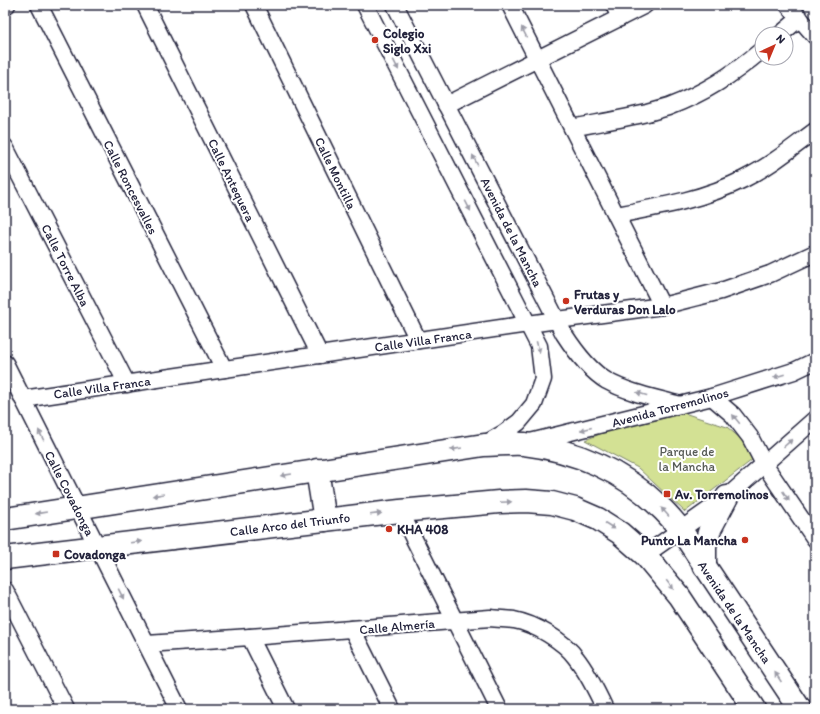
<svg xmlns="http://www.w3.org/2000/svg" width="820" height="714" viewBox="0 0 820 714" font-family="Itim,sans-serif">
  <style>
    .green { fill: #d3e194; stroke: #7a8268 }
    .lines { fill: none; stroke-linecap: round; stroke-linejoin: round }
    .street-casing { stroke: #22223b; stroke-width: 19 }
    .secondary-casing { stroke: #22223b; stroke-width: 25 }
    .street { stroke: #fff; stroke-width: 16 }
    .secondary { stroke: #fff; stroke-width: 22 }
    .oneway { fill: #9c9ca7 }
    .poi-dot { fill: #c8321e; stroke: #fff; stroke-width: 1.5 }
    .labels { text-anchor: middle; stroke-width: 4; stroke-linejoin: round; paint-order: stroke }
    .poi-label { font-size: 13px; font-weight: bold; fill: #22223b; stroke: #fff; text-anchor: start }
    .street-label { font-size: 13px; fill: #22223b; stroke: #fff }
    .park-label { font-size: 13px; fill: #575b56; stroke: #fff }
  </style>
  <rect width="100%" height="100%" fill="#fff"/>
  <filter id="ink" filterUnits="userSpaceOnUse"><feTurbulence type="fractalNoise" baseFrequency=".025" numOctaves="2"/><feDisplacementMap in="SourceGraphic" scale="8" xChannelSelector="R" yChannelSelector="G"/><feConvolveMatrix kernelMatrix="1 2 1 2 8 2 1 2 1" color-interpolation-filters="sRGB"/></filter>
  <g filter="url(#ink)">
    <!-- green -->
    <path class="green" d="M684,413l43,14 14,12 11,21 -67,52 -47,-44 -53,-28 20,-8z"/>
    <g class="lines">
      <defs>
        <g id="street">
          <path d="M39,5l185,364"/>
          <path d="M145,5l175,350"/>
          <path d="M254,5l164,335"/>
          <path d="M365,5l174,341 4,33 -9,25 -15,18 -15,11 -19,11"/>
          <path d="M395,5l169,329c11,17 26,37 43,47 22,12 49,17 73,24"/>
          <path d="M510,5l152,301"/>
          <path d="M614,5l6,13"/>
          <path d="M788,5l27,31"/>
          <path d="M5,6l2,-1"/>
          <path d="M781,34l19,-16"/>
          <path d="M446,105l199,-100"/>
          <path d="M572,128c25,-5 50,-9 75,-15 7,-2 14,-4 21,-6 37,-14 64,-32 94,-57"/>
          <path d="M5,147l122,237"/>
          <path d="M616,215c43,-8 89,-16 128,-36 26,-13 48,-31 71,-48"/>
          <path d="M5,363l174,346"/>
          <path d="M712,397l21,18 17,22 14,27 51,75"/>
          <path d="M23,399l505,-75 134,-18 59,-15 49,-17 45,-21"/>
          <path d="M530,442l182,-45 82,-26 21,-10"/>
          <path d="M400,511l99,198"/>
          <path d="M645,555l82,-58 88,-78"/>
          <path d="M5,590l61,119"/>
          <path d="M352,629l40,80"/>
          <path d="M250,637l36,72"/>
          <path d="M147,644l103,-7 240,-19c8,1 16,1 24,2 21,4 50,21 62,38 12,15 21,34 29,51"/>
        </g>
        <g id="secondary">
          <path d="M317,470l8,50"/>
          <path d="M5,519l479,-74c13,0 27,-2 40,-1 51,6 99,27 136,63 8,7 14,15 21,23l119,179"/>
          <path d="M5,558l395,-47 99,-9 27,-1 26,2 23,6 23,10 22,14 25,22 34,41 75,113"/>
          <path d="M705,567v-21l5,-17 17,-32"/>
        </g>
      </defs>
      <!-- street casing -->
      <use href="#street" class="street-casing"/>
      <!-- secondary casing -->
      <use href="#secondary" class="secondary-casing"/>
      <!-- street -->
      <use href="#street" class="street"/>
      <!-- secondary -->
      <use href="#secondary" class="secondary"/>
    </g>
    <!-- one-way arrows -->
    <defs><path id="oneway-solid" d="M-6-.8H1V-3.2L6.5 0L1 3.2V.8H-6Z"/></defs>
    <g class="oneway">
      <use href="#oneway-solid" transform="translate(524 32) rotate(-117)"/>
      <use href="#oneway-solid" transform="translate(396 65) rotate(63)"/>
      <use href="#oneway-solid" transform="translate(475 160) rotate(-117)"/>
      <use href="#oneway-solid" transform="translate(468 206) rotate(63)"/>
      <use href="#oneway-solid" transform="translate(538 347) rotate(74)"/>
      <use href="#oneway-solid" transform="translate(779 376) rotate(163)"/>
      <use href="#oneway-solid" transform="translate(642 394) rotate(-164)"/>
      <use href="#oneway-solid" transform="translate(736 419) rotate(-129)"/>
      <use href="#oneway-solid" transform="translate(586 429) rotate(166)"/>
      <use href="#oneway-solid" transform="translate(41 435) rotate(-117)"/>
      <use href="#oneway-solid" transform="translate(788 443) rotate(-42)"/>
      <use href="#oneway-solid" transform="translate(456 449) rotate(171)"/>
      <use href="#oneway-solid" transform="translate(286 475) rotate(171)"/>
      <use href="#oneway-solid" transform="translate(158 495) rotate(171)"/>
      <use href="#oneway-solid" transform="translate(786 496) rotate(56)"/>
      <use href="#oneway-solid" transform="translate(506 502) rotate(-3)"/>
      <use href="#oneway-solid" transform="translate(665 512) rotate(-132)"/>
      <use href="#oneway-solid" transform="translate(41 513) rotate(171)"/>
      <use href="#oneway-solid" transform="translate(376 514) rotate(-7)"/>
      <use href="#oneway-solid" transform="translate(610 526) rotate(33)"/>
      <use href="#oneway-solid" transform="translate(136 542) rotate(-7)"/>
      <use href="#oneway-solid" transform="translate(670 585) rotate(51)"/>
      <use href="#oneway-solid" transform="translate(121 594) rotate(63)"/>
      <use href="#oneway-solid" transform="translate(778 677) rotate(-124)"/>
    </g>
  </g>
  <!-- markers -->
  <g class="poi-dot">
    <circle cx="375" cy="40" r="4"/>
    <circle cx="566" cy="301" r="4"/>
    <rect x="663" y="490" width="8" height="8" rx="2"/>
    <circle cx="389" cy="529" r="4"/>
    <circle cx="745" cy="540" r="4"/>
    <rect x="52" y="550" width="8" height="8" rx="2"/>
  </g>
  <g class="labels">
    <!-- poi labels -->
    <g class="poi-label">
      <text x="383" y="38">Colegio<tspan x="383" dy="15">Siglo Xxi</tspan></text>
      <text x="574" y="299">Frutas y<tspan x="574" dy="15">Verduras Don Lalo</tspan></text>
      <text x="675" y="499">Av. Torremolinos</text>
      <text x="397" y="534">KHA 408</text>
      <text x="737" y="545" text-anchor="end">Punto La Mancha</text>
      <text x="64" y="559">Covadonga</text>
    </g>
    <!-- street labels -->
    <g class="street-label">
      <text transform="translate(336 173) rotate(64)" y="5">Calle Montilla</text>
      <text transform="translate(232 180) rotate(64)" y="5">Calle Antequera</text>
      <text transform="translate(131 187) rotate(63)" y="5">Calle Roncesvalles</text>
      <text transform="translate(512 232) rotate(63)" y="5">Avenida de la Mancha</text>
      <text transform="translate(66 265) rotate(63)" y="5">Calle Torre Alba</text>
      <text transform="translate(423 340) rotate(-8)" y="5">Calle Villa Franca</text>
      <text transform="translate(102 387) rotate(-8)" y="5">Calle Villa Franca</text>
      <text transform="translate(670 407) rotate(-15)" y="5">Avenida Torremolinos</text>
      <text transform="translate(70 493) rotate(63)" y="5">Calle Covadonga</text>
      <text transform="translate(290 524) rotate(-7)" y="5">Calle Arco del Triunfo</text>
      <text transform="translate(735 612) rotate(56)" y="5">Avenida de la Mancha</text>
      <text transform="translate(397 626) rotate(-5)" y="5">Calle Almería</text>
    </g>
    <!-- park labels -->
    <g class="park-label">
      <text x="687" y="456">Parque de<tspan x="687" dy="15">la Mancha</tspan></text>
    </g>
  </g>
  <!-- margin -->
  <rect width="820" height="714" fill="none" stroke="#fff" stroke-width="20"/>
  <rect x="10" y="10" width="800" height="694" fill="none" stroke="#22223b" stroke-width="1.5" filter="url(#ink)"/>
  <!-- north arrow -->
  <g transform="translate(774 46) rotate(44)"><circle r="19" fill="#ffffff" stroke="#a7a7b1"/>
  <path d="M0-3L7 15L0 10L-7 15Z" fill="#c8321e"/>
  <text y="-6" font-size="11" font-weight="bold" text-anchor="middle" fill="#22223b">N</text>
  </g>
</svg>
